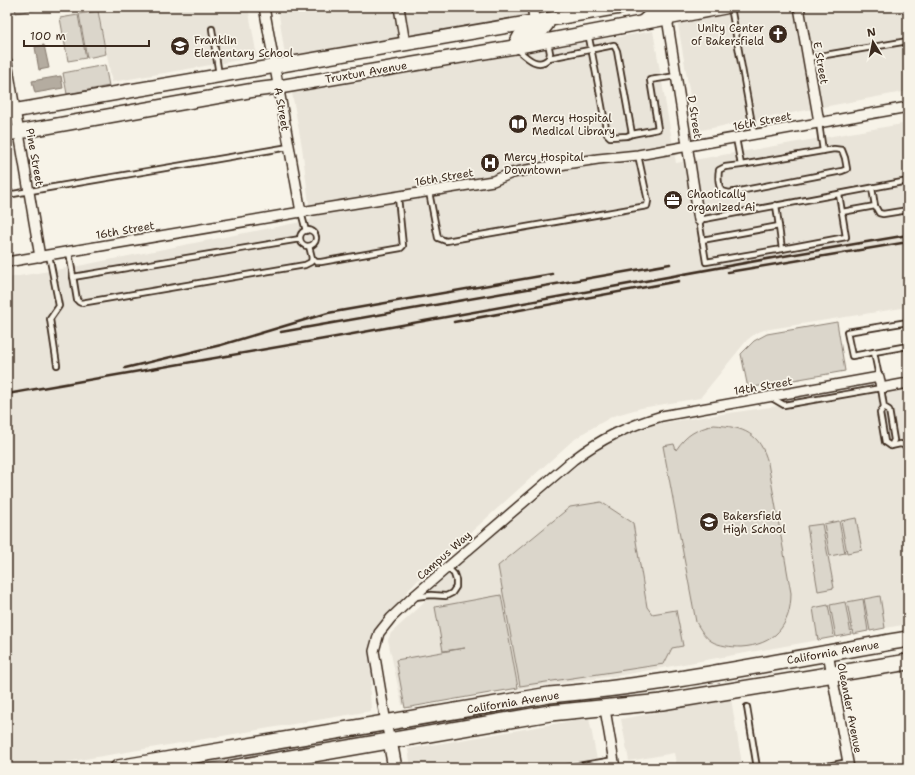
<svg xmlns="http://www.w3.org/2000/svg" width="915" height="775" viewBox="0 0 915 775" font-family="'Shantell Sans',sans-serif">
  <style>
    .built { fill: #e9e4d9 }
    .green { fill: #dbd6cb; stroke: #8b8074 }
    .water { fill: #b4aca0; stroke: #84786c }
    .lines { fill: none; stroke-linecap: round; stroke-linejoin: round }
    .lane-casing { stroke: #3b2a1e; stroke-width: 8 }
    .street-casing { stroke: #3b2a1e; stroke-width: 12 }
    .secondary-casing { stroke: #3b2a1e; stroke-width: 16 }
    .primary-casing { stroke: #3b2a1e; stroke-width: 18 }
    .lane { stroke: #f7f3e8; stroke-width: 4.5 }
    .street { stroke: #f7f3e8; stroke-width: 9 }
    .secondary { stroke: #f7f3e8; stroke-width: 13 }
    .primary { stroke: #f7f3e8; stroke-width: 15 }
    .rail { stroke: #3b2a1e; stroke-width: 2.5 }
    .labels { text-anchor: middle; stroke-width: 3.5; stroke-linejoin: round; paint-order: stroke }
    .poi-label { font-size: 11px; fill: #3b2a1e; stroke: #f7f3e8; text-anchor: start }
    .street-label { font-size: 11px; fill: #3b2a1e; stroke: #f7f3e8 }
  </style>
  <rect width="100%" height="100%" fill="#f7f3e8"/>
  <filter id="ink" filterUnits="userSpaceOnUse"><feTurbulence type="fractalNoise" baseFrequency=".025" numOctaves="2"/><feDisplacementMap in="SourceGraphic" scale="8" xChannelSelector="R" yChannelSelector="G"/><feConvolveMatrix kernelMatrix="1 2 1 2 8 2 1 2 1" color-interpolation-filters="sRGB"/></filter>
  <g filter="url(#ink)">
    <!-- built -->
    <g class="built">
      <path d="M98,7h150l9,50 -145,25z"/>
      <path d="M278,7h300l-293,49z"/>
      <path d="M675,7h233v84l-212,40z"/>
      <path d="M653,31l23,132 232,-40v184l-144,23 -8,3 -9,7 -47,58 -59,10 -28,8 -28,16 -14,10 -153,138 -12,13 -20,32 -11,32 -5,35 1,19 -340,57h-24v-490l66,-11 238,-47 -9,-73 -10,-54z"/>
      <path d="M908,387v237l-286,51 -220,30 -14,-65 3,-7 32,-29 5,-12 166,-141 24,-13 36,-14z"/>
      <path d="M731,699l11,65 -20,4h-45l-3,-15 -45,8 -8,-42z"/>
      <path d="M589,718l8,42 -48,8h-138l-3,-19z"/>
    </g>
    <!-- green -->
    <g class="green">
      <path d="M15,7h24v2l-23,4z"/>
      <path d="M98,11l8,43 -19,4 -8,-44z"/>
      <path d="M78,15l8,43 -18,3 -8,-43z"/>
      <path d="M105,65l4,21 -42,8 -4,-21z"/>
      <path d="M837,322l8,49 -97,17 -7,-34 13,-13 13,-7z"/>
      <path d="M714,425c30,2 46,8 54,38l23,130c0,33 -17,52 -50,54 -9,0 -22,-1 -30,-6 -7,-5 -11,-12 -15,-19l-33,-176 11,-2 2,6c11,-16 19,-20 38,-25z"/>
      <path d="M601,502l32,21 14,84 5,7 24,-4 7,36 -11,2 -8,16 -144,22 -22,-120 72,-59z"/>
      <path d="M856,518l6,32 -15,3 -6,-32z"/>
      <path d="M839,521l6,32 -15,3 -6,-32z"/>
      <path d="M822,524l12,64 -16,3 -11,-65z"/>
      <path d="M501,595l17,93 -113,20 -9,-48 69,-12 -22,3 -8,-44z"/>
      <path d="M880,596l5,32 -15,3 -6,-32z"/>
      <path d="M863,599l5,32 -15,3 -6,-32z"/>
      <path d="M845,602l6,32 -15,3 -6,-32z"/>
      <path d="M828,605l6,32 -16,3 -5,-32z"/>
      <path d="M371,732l-53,10 -23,7 -107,18 -25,1 20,-5z"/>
    </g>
    <!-- water -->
    <g class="water">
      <path d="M44,45l5,23 -10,2 -4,-23z"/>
      <path d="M61,76l2,12 -28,5 -3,-12z"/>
    </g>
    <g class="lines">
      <defs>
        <g id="lane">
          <path d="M731,7l23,128"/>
          <path d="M212,29l7,46"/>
          <path d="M548,42l2,11 -1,5"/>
          <path d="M517,49c9,8 21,21 32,9l65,-13 3,6 15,83 -5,2 -17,1 -3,-3c-6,-34 -12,-67 -19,-101"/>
          <path d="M808,58l100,-17"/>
          <path d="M819,123l4,28"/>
          <path d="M632,134l26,-5 -8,-49 26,-4"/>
          <path d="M736,138l5,27 -16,2 -6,3c-1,5 -1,17 3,21 2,1 5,1 7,2l113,-22 5,-2 -2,-11 -3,-8 -8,-1 -93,16"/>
          <path d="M429,192l9,46 8,3 201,-35 1,-5 -10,-46"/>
          <path d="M7,195l282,-48"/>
          <path d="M776,205l6,44 -76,13 -7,-42 209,-39"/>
          <path d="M875,206l4,7 4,1 25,-4"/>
          <path d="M301,212l5,19"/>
          <path d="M842,212l33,-6 -3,-18"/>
          <circle cx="308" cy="238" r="8"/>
          <path d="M702,240l77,-14"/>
          <path d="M782,249l64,-12 -7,-43"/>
          <path d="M69,252l8,48 2,2 2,1 224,-38 6,-3 1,-4 -3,-12"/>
          <path d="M49,255l10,51 -9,13 7,46"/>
          <path d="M312,258l4,4h5l80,-14 2,-2 -5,-49"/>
          <path d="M73,277l227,-38"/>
          <path d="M908,322l-61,10 5,24 56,-10"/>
          <path d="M874,352l5,25"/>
          <path d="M772,398l12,7 97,-17 3,19 -4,6 5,29 6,4 9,-2 8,2"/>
          <path d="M884,407l5,3 5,30 -3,6"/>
          <path d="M415,597l16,-2 15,1 6,-3 4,-6v-7l-2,-6 -6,-6"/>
          <path d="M747,707l10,61"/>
          <path d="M566,768l48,-8"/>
          <path d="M817,768l31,-6"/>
        </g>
        <g id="street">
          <path d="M264,7l37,205"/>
          <path d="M399,7l6,37"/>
          <path d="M532,7l3,15"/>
          <path d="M799,7l20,115"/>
          <path d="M667,18l32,202"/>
          <path d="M7,62l33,195"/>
          <path d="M7,262l294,-50 192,-31 19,-8 15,-3 71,-11 40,-4 270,-48"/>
          <path d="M828,653l21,115"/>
          <path d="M605,709l10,59"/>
          <path d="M390,741l-4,-18 -12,-72 5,-18 12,-15 22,-21 160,-137c29,-22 55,-34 89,-44l217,-39 2,11 27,-5"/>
        </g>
        <g id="secondary">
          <path d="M643,22l17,-15"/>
          <path d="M514,47l6,-11 23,-7 4,-5"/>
          <path d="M7,112l613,-105"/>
          <path d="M7,134l247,-44 25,-3 235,-40 211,-40"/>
          <path d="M390,741l5,27"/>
        </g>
        <g id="primary">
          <path d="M118,768l431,-73c121,-10 240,-36 359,-56"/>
          <path d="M233,768l317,-55 112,-11 246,-40"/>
        </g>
      </defs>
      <!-- lane casing -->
      <use href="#lane" class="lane-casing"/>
      <!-- street casing -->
      <use href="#street" class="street-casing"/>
      <!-- secondary casing -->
      <use href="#secondary" class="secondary-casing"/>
      <!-- primary casing -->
      <use href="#primary" class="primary-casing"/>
      <!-- lane -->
      <use href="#lane" class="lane"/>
      <!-- street -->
      <use href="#street" class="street"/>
      <!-- secondary -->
      <use href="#secondary" class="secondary"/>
      <!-- primary -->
      <use href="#primary" class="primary"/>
      <!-- rail -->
      <g class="rail">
        <path d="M728,272l180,-30"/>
        <path d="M454,322l225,-41"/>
        <path d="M281,332l389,-68"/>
        <path d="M125,368l96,-23 107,-32 224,-39"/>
        <path d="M7,394l329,-57 442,-80 130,-22"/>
      </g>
    </g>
  </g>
  <!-- icons -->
  <defs>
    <symbol id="church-disc" viewBox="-11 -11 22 22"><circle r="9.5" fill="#3b2a1e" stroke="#f7f3e8"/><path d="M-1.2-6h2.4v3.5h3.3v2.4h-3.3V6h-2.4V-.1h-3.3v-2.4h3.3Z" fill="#fff"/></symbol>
    <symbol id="school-disc" viewBox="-11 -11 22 22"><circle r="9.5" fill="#3b2a1e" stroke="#f7f3e8"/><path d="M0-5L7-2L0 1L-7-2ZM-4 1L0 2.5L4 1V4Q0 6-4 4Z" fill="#fff"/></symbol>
    <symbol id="library-disc" viewBox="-11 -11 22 22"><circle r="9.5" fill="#3b2a1e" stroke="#f7f3e8"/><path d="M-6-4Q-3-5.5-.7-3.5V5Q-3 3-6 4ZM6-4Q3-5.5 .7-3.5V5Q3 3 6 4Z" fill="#fff"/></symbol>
    <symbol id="hospital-disc" viewBox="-11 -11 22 22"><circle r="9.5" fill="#3b2a1e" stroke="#f7f3e8"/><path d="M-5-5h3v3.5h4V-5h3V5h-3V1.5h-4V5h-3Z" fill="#fff"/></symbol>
    <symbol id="office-disc" viewBox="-11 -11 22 22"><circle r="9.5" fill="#3b2a1e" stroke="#f7f3e8"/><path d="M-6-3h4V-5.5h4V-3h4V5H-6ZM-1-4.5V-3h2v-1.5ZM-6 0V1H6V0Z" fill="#fff"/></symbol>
  </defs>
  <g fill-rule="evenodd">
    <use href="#church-disc" x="767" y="23" width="22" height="22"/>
    <use href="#school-disc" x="169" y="35" width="22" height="22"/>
    <use href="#library-disc" x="507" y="113" width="22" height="22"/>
    <use href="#hospital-disc" x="479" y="152" width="22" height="22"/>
    <use href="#office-disc" x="662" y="189" width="22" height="22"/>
    <use href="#school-disc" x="698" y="511" width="22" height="22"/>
  </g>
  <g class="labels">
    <!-- poi labels -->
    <g class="poi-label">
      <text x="764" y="32" text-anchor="end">Unity Center<tspan x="764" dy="13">of Bakersfield</tspan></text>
      <text x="194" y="44">Franklin<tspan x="194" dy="13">Elementary School</tspan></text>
      <text x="532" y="122">Mercy Hospital<tspan x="532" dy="13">Medical Library</tspan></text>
      <text x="504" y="161">Mercy Hospital<tspan x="504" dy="13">Downtown</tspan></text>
      <text x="687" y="198">Chaotically<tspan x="687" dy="13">organized Ai</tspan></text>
      <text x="723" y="520">Bakersfield<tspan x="723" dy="13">High School</tspan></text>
    </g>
    <!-- street labels -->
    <g class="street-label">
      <text transform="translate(821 63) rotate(80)" y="4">E Street</text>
      <text transform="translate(366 72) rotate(-10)" y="4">Truxtun Avenue</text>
      <text transform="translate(282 109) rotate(80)" y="4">A Street</text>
      <text transform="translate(695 117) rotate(81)" y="4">D Street</text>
      <text transform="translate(762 121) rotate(-11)" y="4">16th Street</text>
      <text transform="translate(35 157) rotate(80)" y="4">Pine Street</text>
      <text transform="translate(444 177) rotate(-10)" y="4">16th Street</text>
      <text transform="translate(125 230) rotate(-10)" y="4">16th Street</text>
      <text transform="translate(763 386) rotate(-10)" y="4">14th Street</text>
      <text transform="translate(444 555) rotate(-41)" y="4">Campus Way</text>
      <text transform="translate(833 652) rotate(-10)" y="4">California Avenue</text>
      <text transform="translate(513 702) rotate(-9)" y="4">California Avenue</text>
      <text transform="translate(850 708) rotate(79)" y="4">Oleander Avenue</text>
    </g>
  </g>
  <!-- margin -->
  <rect width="915" height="775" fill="none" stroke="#f7f3e8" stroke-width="24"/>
  <rect x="12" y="12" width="891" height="751" fill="none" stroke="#3b2a1e" stroke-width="1.5" filter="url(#ink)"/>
  <!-- north arrow -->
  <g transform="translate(873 42) rotate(350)" stroke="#f7f3e8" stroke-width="3" paint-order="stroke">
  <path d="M0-3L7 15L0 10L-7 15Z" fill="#3b2a1e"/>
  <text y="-6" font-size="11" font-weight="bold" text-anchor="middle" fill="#3b2a1e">N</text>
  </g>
  <!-- scale -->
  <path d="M24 40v6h125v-6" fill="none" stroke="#3b2a1e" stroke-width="2"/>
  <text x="30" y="40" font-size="12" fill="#3b2a1e" stroke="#f7f3e8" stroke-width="3" paint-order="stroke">100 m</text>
</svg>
